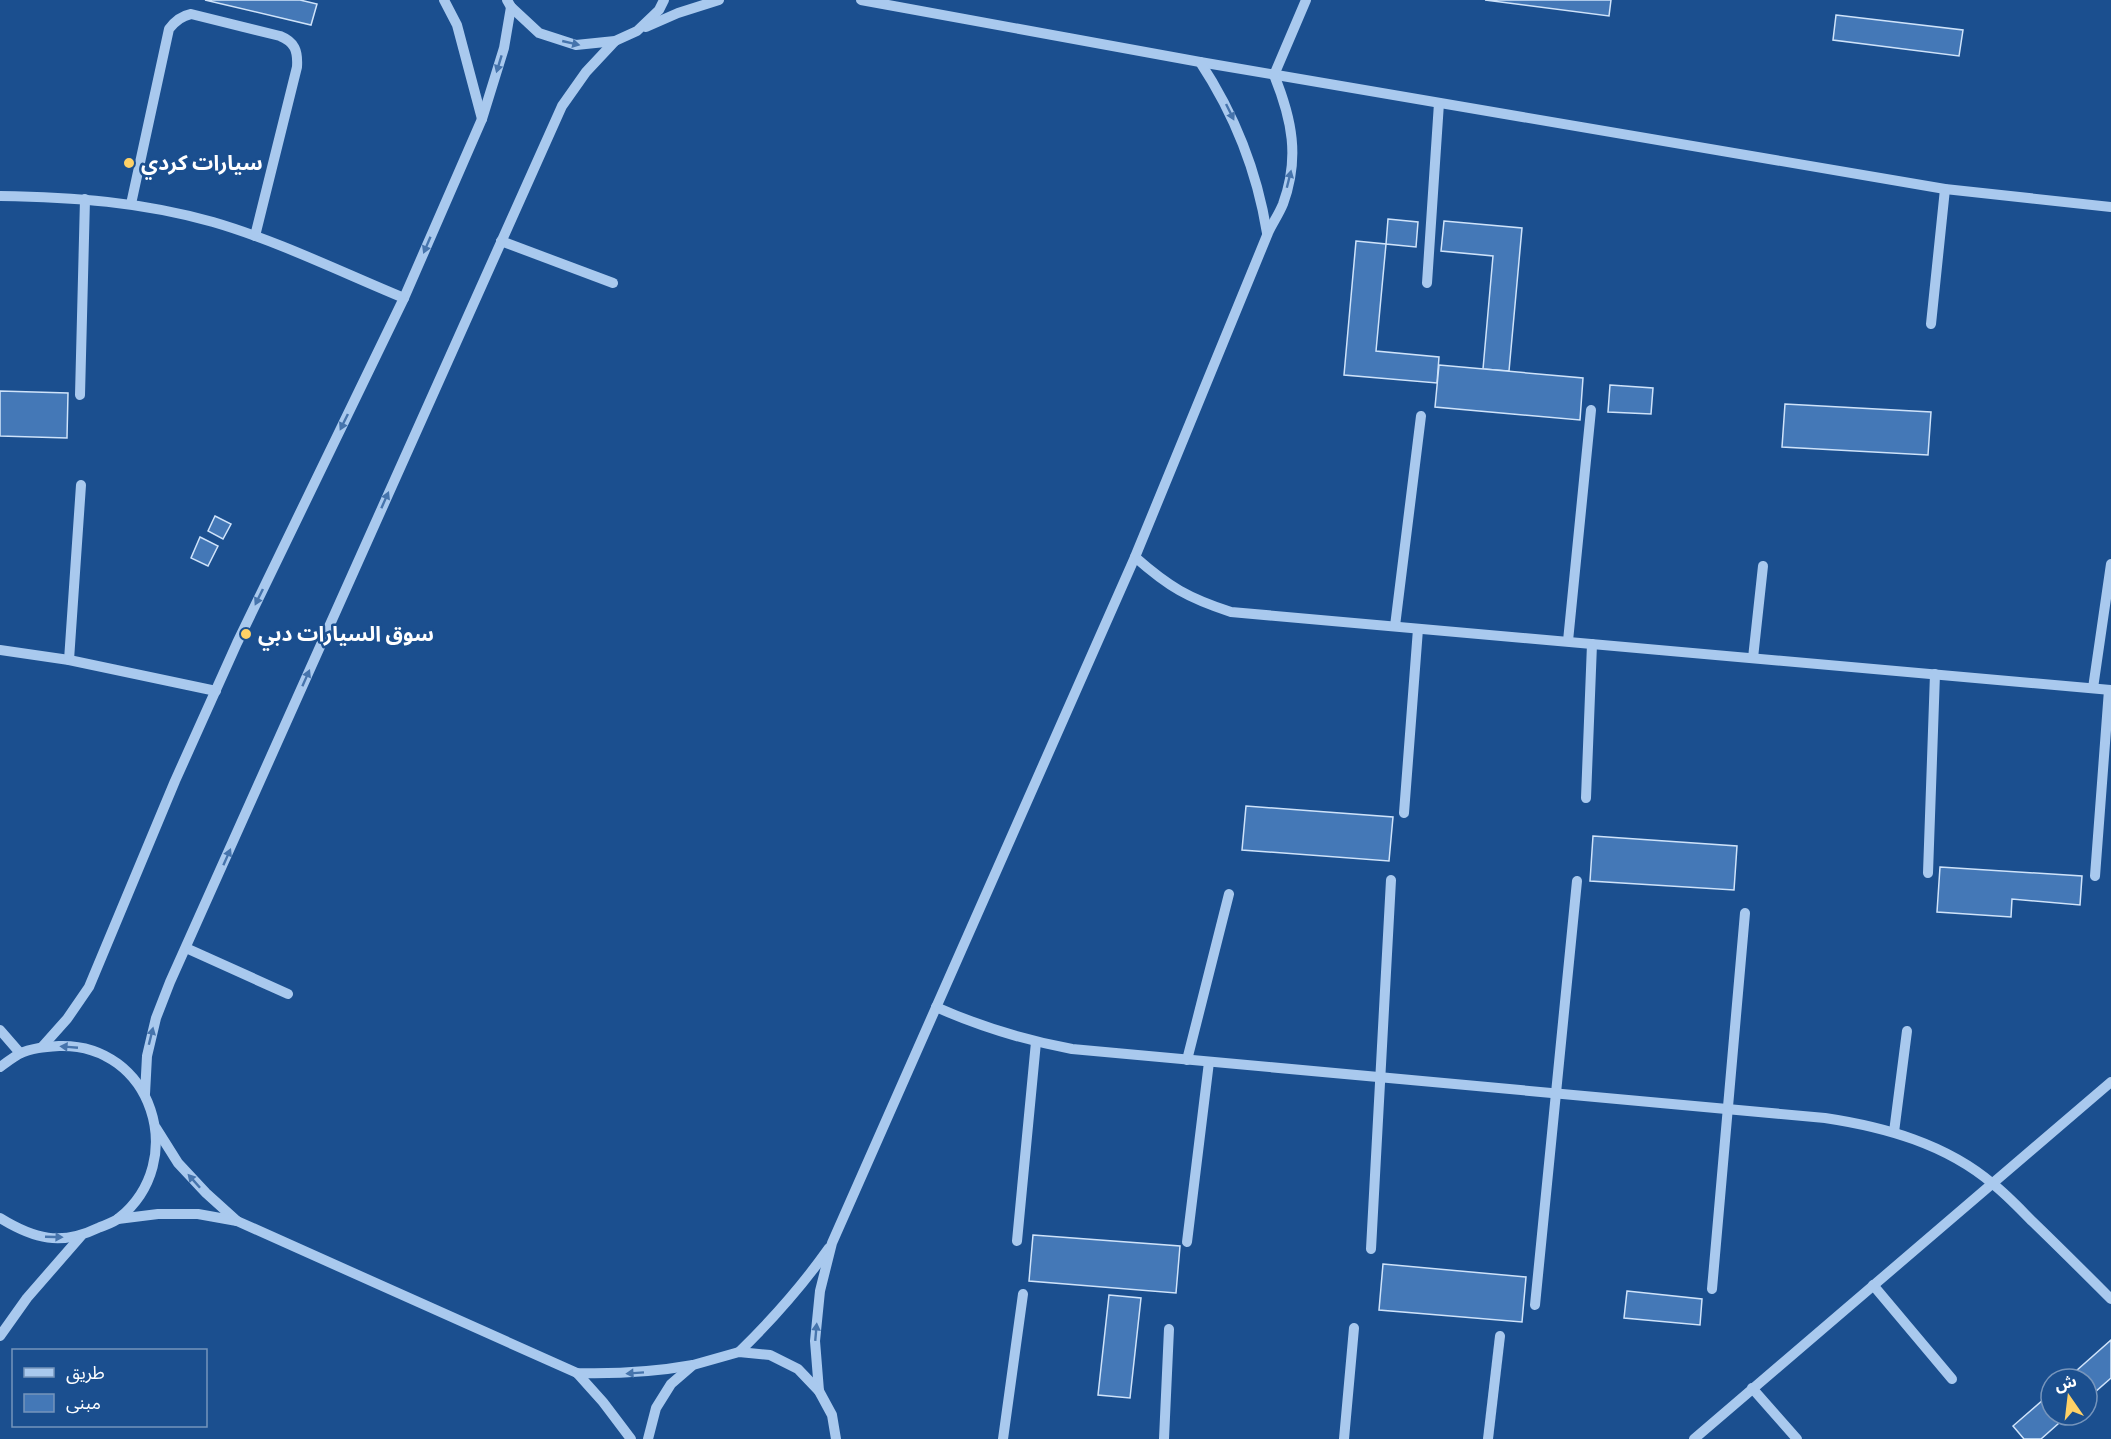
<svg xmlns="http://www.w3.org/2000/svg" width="2111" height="1439" viewBox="0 0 2111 1439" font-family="Signika,'Noto Sans Arabic',sans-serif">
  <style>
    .building { fill: #4478b7; stroke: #cfe3fa; stroke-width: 1.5 }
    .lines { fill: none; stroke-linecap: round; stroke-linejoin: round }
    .minor { stroke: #a9c9ee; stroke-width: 10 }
    .oneway { fill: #4674ac }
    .poi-dot { fill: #ffd166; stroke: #1b4f8f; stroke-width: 2 }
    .labels { text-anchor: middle; stroke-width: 5; stroke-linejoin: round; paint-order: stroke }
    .poi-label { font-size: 21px; font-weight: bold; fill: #fff; stroke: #1b4f8f; text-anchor: start }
  </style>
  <rect width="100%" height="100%" fill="#1b4f8f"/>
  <!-- building -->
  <g class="building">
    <path d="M205,0h95l17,4 -6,21z"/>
    <path d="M1485,0h126l-2,16z"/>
    <path d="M1836,15l127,15 -4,26 -126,-16z"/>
    <path d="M1388,219l30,3 -2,25 -30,-3z"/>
    <path d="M1444,221l78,7 -13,143 -26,-2 10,-113 -52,-5z"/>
    <path d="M1356,241l30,3 -10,107 63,6 -2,26 -93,-8z"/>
    <path d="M1439,365l144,13 -3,42 -145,-13z"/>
    <path d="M1610,385l43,3 -2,26 -43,-2z"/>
    <path d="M0,391l68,2 -1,45 -67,-2z"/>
    <path d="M1785,404l146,8 -3,43 -146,-8z"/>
    <path d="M215,516l16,8 -8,15 -15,-8z"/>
    <path d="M200,537l18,9 -10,20 -17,-8z"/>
    <path d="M1246,806l147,11 -4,44 -147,-11z"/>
    <path d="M1593,836l144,10 -3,44 -144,-9z"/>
    <path d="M1940,867l142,9 -2,29 -68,-6 -1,18 -74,-5z"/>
    <path d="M1033,1235l147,11 -4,47 -147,-12z"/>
    <path d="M1383,1264l143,13 -4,45 -143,-12z"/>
    <path d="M1627,1291l75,8 -2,26 -76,-7z"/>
    <path d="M1109,1295l32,3 -11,100 -32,-3z"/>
    <path d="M2111,1340v38l-24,21v-20h-20z"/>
    <path d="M2051,1393v22h17l-27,24h-17l-11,-13z"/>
  </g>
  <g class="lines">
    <!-- minor -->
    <g class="minor">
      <path d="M444,0l13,25 25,94"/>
      <path d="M507,0l4,7 28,26 37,12 39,-4 22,-10 22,-21 5,-10"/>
      <path d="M861,0l339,62 745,127 166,18"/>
      <path d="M646,27l32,-14 41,-13"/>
      <path d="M1200,62c35,53 57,109 67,171"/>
      <path d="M0,196c73,1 142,6 213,26 65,19 128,50 191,76"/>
      <path d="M131,204l38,-175c6,-8 12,-13 22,-15l89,22c15,6 18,15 17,31l-42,169"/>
      <path d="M501,241l112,42"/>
      <path d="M1427,283l12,-180"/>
      <path d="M1931,324l14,-135"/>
      <path d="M80,395l5,-196"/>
      <path d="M1135,557c34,30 53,41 96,55l880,78"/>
      <path d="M1395,626l26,-210"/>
      <path d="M1568,641l23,-231"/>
      <path d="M0,650l69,10 147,31"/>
      <path d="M1753,658l10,-92"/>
      <path d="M69,660l12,-175"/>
      <path d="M2093,688l18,-124"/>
      <path d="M1586,798l6,-154"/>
      <path d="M1404,813l14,-184"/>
      <path d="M1928,873l7,-199"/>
      <path d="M2095,876l14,-186"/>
      <path d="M186,948l102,46"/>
      <path d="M936,1007c45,20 88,33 136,42l753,69c60,9 121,26 168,66 14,11 27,25 40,38 26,25 52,51 78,77"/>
      <path d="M0,1030l20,23"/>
      <path d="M42,1047l25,-28 22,-32 86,-206 62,-138 167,-345 78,-179 22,-71 7,-41"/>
      <path d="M1187,1060l42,-166"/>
      <path d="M0,1067c6,-4 12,-9 19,-13 12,-6 26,-7 40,-8 93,-3 131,115 60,172 -6,5 -14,7 -21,10 -37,18 -64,11 -98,-10"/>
      <path d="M145,1094l2,-38 9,-38 14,-36 392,-876 24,-34 29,-31"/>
      <path d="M156,1128l22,35 28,30 31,28"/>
      <path d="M1894,1132l13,-101"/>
      <path d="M118,1219l40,-5h40l39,7 340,152c39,1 77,-1 116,-8"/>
      <path d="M1017,1241l19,-199"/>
      <path d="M1187,1242l22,-180"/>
      <path d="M1371,1249l20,-369"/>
      <path d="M1873,1285l79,94"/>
      <path d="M1712,1289l33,-376"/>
      <path d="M1535,1305l42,-424"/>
      <path d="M0,1336l27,-38 54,-62"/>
      <path d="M739,1352c34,-33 63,-66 90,-104"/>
      <path d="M577,1373l26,29 28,37"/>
      <path d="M1752,1388l45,51"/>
      <path d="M819,1391l-4,-50 5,-50 12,-48 303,-686 133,-324c4,-9 11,-19 15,-29 17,-46 9,-85 -9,-129l32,-75"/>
      <path d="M648,1439l8,-31 15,-24 22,-19 46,-13 31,3 28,14 21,22 13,24 4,24"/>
      <path d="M1003,1439l20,-145"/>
      <path d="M1164,1439l5,-110"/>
      <path d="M1344,1439l10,-111"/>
      <path d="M1488,1439l12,-103"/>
      <path d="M1694,1439l417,-357"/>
    </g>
  </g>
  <!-- one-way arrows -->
  <defs><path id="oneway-solid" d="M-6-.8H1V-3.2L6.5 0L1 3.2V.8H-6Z" transform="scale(1.5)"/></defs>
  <g class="oneway">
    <use href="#oneway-solid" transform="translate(571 43) rotate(13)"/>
    <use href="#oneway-solid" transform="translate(499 64) rotate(107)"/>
    <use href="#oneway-solid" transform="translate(1230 112) rotate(64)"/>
    <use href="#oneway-solid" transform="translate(1289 179) rotate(-76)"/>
    <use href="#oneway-solid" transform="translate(427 245) rotate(113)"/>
    <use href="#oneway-solid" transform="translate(344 422) rotate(116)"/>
    <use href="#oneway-solid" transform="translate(385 500) rotate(-66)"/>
    <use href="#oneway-solid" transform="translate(259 597) rotate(116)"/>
    <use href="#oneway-solid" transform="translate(306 678) rotate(-66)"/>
    <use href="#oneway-solid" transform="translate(227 857) rotate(-66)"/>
    <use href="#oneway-solid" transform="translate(151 1036) rotate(-76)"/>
    <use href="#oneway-solid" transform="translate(69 1047) rotate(-175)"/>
    <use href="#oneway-solid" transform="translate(194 1181) rotate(-132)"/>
    <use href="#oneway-solid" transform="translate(54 1237) rotate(2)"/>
    <use href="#oneway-solid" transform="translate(816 1332) rotate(-85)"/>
    <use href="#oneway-solid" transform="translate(635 1373) rotate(176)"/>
  </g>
  <!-- markers -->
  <g class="poi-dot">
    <circle cx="129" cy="163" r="6"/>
    <circle cx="246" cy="634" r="6"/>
  </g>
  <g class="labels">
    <!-- poi labels -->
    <g class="poi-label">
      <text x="141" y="170">سيارات كردي</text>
      <text x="258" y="641">سوق السيارات دبي</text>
    </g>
  </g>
  <!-- legend -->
  <rect x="12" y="1349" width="195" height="78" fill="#1b4f8f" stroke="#7695bc" stroke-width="1.5"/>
  <rect x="24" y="1368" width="30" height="9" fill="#a9c9ee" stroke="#7695bc" stroke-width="1.5"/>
  <text x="66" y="1379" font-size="18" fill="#ffffff">طريق</text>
  <rect x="24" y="1394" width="30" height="18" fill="#4478b7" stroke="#7695bc" stroke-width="1.5"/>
  <text x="66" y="1409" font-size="18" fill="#ffffff">مبنى</text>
  <!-- north arrow -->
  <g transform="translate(2069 1397) rotate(346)"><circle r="28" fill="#1b4f8f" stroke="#7695bc" stroke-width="1.5"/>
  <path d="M0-4.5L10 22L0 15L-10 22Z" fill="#ffd166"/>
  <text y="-9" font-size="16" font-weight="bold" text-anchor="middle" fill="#ffffff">ش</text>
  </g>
</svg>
